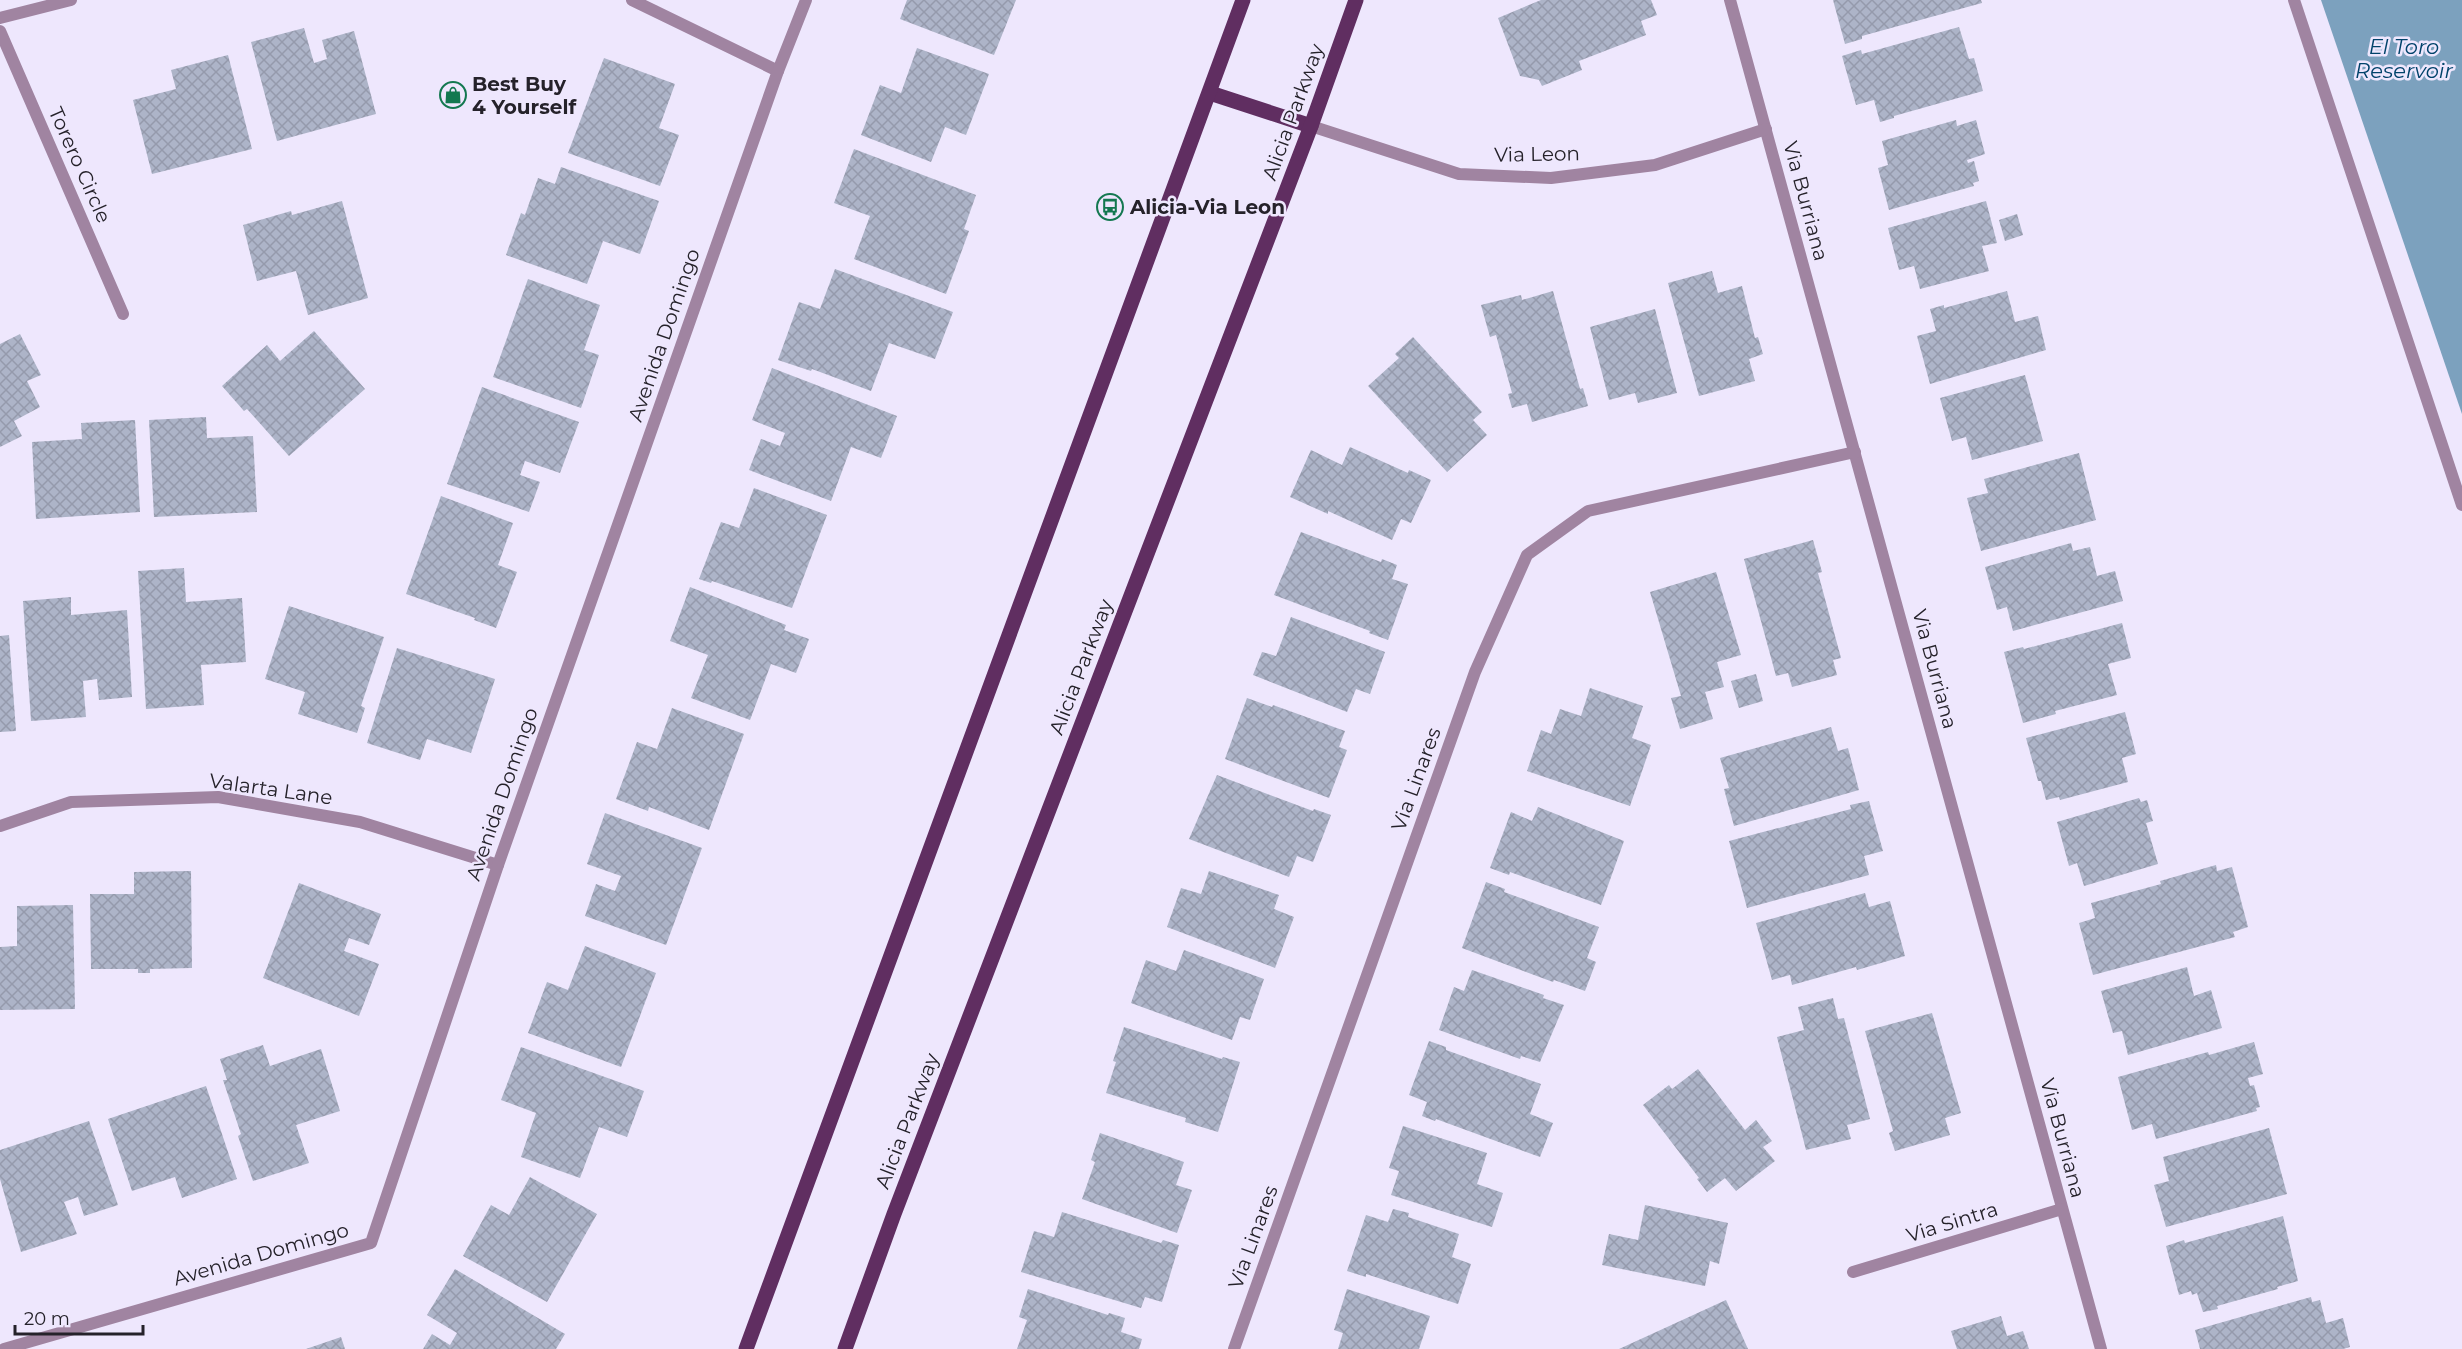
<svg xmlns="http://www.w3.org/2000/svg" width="2462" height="1349" viewBox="0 0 2462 1349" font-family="Montserrat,sans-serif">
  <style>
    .water { fill: #7ca1be }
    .building { fill: url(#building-cross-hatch) }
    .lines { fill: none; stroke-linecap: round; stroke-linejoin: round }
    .service { stroke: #a084a1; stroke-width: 12 }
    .minor { stroke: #a084a1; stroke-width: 12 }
    .primary { stroke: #602e61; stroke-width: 15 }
    .labels { text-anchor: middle; stroke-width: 5; stroke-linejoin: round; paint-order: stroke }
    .poi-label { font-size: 20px; font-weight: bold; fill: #25222a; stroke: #eee7fd; text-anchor: start }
    .street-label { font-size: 20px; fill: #25222a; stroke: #eee7fd }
    .water-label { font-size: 21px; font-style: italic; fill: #00426a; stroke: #eee7fd }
  </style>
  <defs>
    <pattern id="building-cross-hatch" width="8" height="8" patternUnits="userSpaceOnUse" patternTransform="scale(1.5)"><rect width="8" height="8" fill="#adb4c8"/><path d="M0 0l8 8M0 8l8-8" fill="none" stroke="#959aac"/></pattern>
  </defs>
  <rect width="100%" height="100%" fill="#eee7fd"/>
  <!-- water -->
  <path class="water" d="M2321,0h141v414z"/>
  <!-- building -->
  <g class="building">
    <path d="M907,0h109l-22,55 -94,-36z"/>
    <path d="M1541,0h110l6,15 -16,6 5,14 -67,26 3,9 -40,16 -3,-6 -19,-4 -22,-58z"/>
    <path d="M1833,0h148l1,3 -120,33v3l-17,5z"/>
    <path d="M1959,27l10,32 5,-1 9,33 -89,25v2l-14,4 -6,-22 -18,5 -14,-49 19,-6 1,4z"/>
    <path d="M304,28l10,35 13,-4 -5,-19 32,-9 22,83 -99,27 -26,-99z"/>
    <path d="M917,48l72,26 -23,61 -21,-8 -14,35 -70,-27 19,-50 21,8z"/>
    <path d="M228,55l24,94 -100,25 -19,-74 43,-11 -5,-19z"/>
    <path d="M604,58l71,26 -16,44 20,7 -19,51 -92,-33z"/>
    <path d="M1956,120l1,6 19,-6 9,34 -18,6 1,3 6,-2 5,20 -6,2 1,3 -85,24 -11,-42 10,-3 -6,-24z"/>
    <path d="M854,149l122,46 -12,34 5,2 -23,63 -92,-35 16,-43 -36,-13z"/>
    <path d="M561,167l98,34 -19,53 -37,-13 -16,43 -81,-29 15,-42 4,2 13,-37 17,6z"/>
    <path d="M342,201l26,97 -60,17 -12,-44 -39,10 -14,-56 48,-14 1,4z"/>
    <path d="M1986,201l11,42 -15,3 7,25 -69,18 -6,-23 -15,4 -11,-42z"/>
    <path d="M2017,214l6,21 -18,6 -6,-21z"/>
    <path d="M835,269l118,43 -18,47 -46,-16 -18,48 -59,-22 -1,2 -33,-11 21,-58 21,7z"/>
    <path d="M1712,271l6,22 24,-7 13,52 3,-1 5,17 -14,5 6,22 -56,15 -31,-113z"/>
    <path d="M528,279l72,26 -16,45 15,5 -18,53 -88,-31z"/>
    <path d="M1553,291l27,98 3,-1 5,18 -56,16 -5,-18 -15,4 -4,-14 4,-1 -16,-58 -6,2 -9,-32 40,-10 1,5z"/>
    <path d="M2007,291l8,31 23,-6 8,34 -116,34 -13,-48 19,-5 -6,-22 14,-4v3z"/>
    <path d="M1655,309l22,84 -39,10 -3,-10 -26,7 -19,-73z"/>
    <path d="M314,331l51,58 -76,67 -42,-47 -3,2 -22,-25 45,-41 13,16z"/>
    <path d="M20,334l21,41 -14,6 13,26 -26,14 8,15 -22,11v-103z"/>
    <path d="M1413,337l69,75 -9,8 14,15 -40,37 -79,-86 31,-28 -4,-4z"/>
    <path d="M772,368l125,48 -16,42 -30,-11 -20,54 -82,-31 12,-31 19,7 5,-13 -33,-13z"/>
    <path d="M2025,375l18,66 -71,19 -6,-23 -14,4 -12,-43z"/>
    <path d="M482,387l97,35 -19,51 -35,-12 -5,14 20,7 -11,30 -82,-28z"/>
    <path d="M206,417l1,21 46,-2 4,76 -103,5 -5,-97z"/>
    <path d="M135,420l5,92 -104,7 -4,-77 50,-3 -1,-16z"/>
    <path d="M1350,447l58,26 1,-3 22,10 -20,43 -10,-4 -9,21 -64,-29v3l-38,-17 21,-47 31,15z"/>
    <path d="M2079,453l17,67 -115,31 -14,-53 21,-5 -4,-14z"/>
    <path d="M754,488l73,27 -35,93 -80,-27 -1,2 -12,-4 22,-57 18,6z"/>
    <path d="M441,496l72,27 -15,42 19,7 -21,56 -22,-8 1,-2 -69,-24z"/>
    <path d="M1301,532l80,30 1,-3 15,6 -5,14 16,5 -20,56 -19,-7 1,-2 -96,-36z"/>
    <path d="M1813,540l9,32 -4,1 23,85 -8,2 4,15 -45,12 -4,-14 -12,3 -32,-117z"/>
    <path d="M2071,543l2,8 17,-4 7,29 18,-5 8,30 -110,30 -6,-24 -10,3 -12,-43z"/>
    <path d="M184,568l2,34 56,-4 4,64 -45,3 3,40 -58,4 -8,-138z"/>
    <path d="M1716,572l25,83 -24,7 7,25 -19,5 8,27 -33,10 -9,-31 10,-2 -31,-104z"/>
    <path d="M690,587l96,38 -2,5 25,9 -13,34 -25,-9 -21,56 -59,-22 17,-43 -38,-14z"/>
    <path d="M71,597v18l56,-5 5,87 -33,3 -2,-21 -14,2 3,36 -55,4 -8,-120z"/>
    <path d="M289,606l95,31 -23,69 4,2 -8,25 -59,-19 7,-22 -40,-13z"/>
    <path d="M1291,617l94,35 -15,42 -14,-5 -9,23 -94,-37 9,-23 14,4z"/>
    <path d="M2122,623l9,35 -23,6 9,31 -62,16 1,3 -33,9 -19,-71 19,-5 1,2z"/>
    <path d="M9,635l7,96 -16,1v-96z"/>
    <path d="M397,648l98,31 -24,74 -44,-14 -7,21 -53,-17z"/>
    <path d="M1756,674l7,27 -24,7 -8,-27z"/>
    <path d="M1590,688l53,18 -11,32 19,7 -21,61 -103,-35 14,-41 10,4 9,-25 21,7z"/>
    <path d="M1247,698l25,9 1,-2 72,26 -6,16 8,3 -18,48 -104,-39z"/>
    <path d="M672,708l72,26 -35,96 -60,-23 -1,4 -32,-12 21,-57 20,7z"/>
    <path d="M2125,712l11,42 -14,4 6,24 -68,18 -1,-3 -13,3 -5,-19h-3l-12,-43z"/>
    <path d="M1831,727l7,24 10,-3 11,42 -125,36 -10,-37 5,-1 -9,-30z"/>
    <path d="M1217,775l96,36 1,-2 17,6 -18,47 -16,-6 -8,21 -100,-38z"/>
    <path d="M2139,798l2,4 6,-2 6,21 -7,2 12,41 -74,22 -7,-23 -8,3 -12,-44z"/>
    <path d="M1869,801l14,50 -19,5 5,19 -122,33 -18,-67 122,-32 -1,-4z"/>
    <path d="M1538,807l86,34 -23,64 -91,-33 -1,3 -19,-7 21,-56 21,9z"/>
    <path d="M605,813l97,35 -36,97 -81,-29 11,-32 19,7 6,-15 -34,-12z"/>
    <path d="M2216,865l1,6 15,-4 16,60 -15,5 2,5 -142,38 -14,-52 16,-5 -4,-15 70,-19 -1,-3z"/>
    <path d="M191,871l1,97 -42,1v4h-12v-4h-47l-1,-75h44v-22z"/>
    <path d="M1209,871l70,24 -5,14 20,8 -19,51 -108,-41 14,-39 20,6z"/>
    <path d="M1486,882l19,7 -1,3 95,35 -12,31 9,4 -11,29 -31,-11 -1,2 -91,-34z"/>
    <path d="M299,883l82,31 -12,31 -20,-7 -5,13 35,13 -20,52 -96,-38z"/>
    <path d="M1865,893l4,14 21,-6 15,55 -48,14 -1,-3 -64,18 -2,-10 -18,5 -16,-57z"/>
    <path d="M73,905l2,104 -75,1v-63l17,-1v-40z"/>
    <path d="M585,946l71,27 -35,94 -93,-34 19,-51 21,8z"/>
    <path d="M1184,950l80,29 -14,41 -10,-3 -8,23 -101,-37 15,-43 30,11z"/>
    <path d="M2187,967l7,29 17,-6 11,38 -94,27 -6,-24 -9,2 -12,-42z"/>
    <path d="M1472,970l72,25 -1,3 21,7 -24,57 -19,-6 -1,3 -81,-29 15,-43 10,4z"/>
    <path d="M1833,998l5,21 6,-1 26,101 -23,6 4,14 -45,11 -29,-113 27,-7 -6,-23z"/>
    <path d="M1932,1013l29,100 -16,5 5,17 -55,16 -6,-18 4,-2 -28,-100z"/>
    <path d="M1124,1027l98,32 1,-2 17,5 -22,70 -33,-10 1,-4 -80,-25 10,-31 -3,-1z"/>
    <path d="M1429,1041l17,6v3l95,34 -11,30 23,9 -13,34 -104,-38 -1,2 -13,-5 5,-14 -18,-7z"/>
    <path d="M2254,1042l9,32 -15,4 2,8 4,-1 6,22 -4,1 1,3 -101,28 -4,-15 -20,6 -14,-53 90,-25 1,3z"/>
    <path d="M263,1045l7,21 51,-17 19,62 -44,14 13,38 -56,18 -15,-45 3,-2 -18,-54h4l-7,-21z"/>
    <path d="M521,1047l123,44 -17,46 -28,-10 -19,51 -59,-21 15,-44 -35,-13z"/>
    <path d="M1698,1069l47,61 11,-10 16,21 -9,6 12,14 -39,30 -11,-13 -18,14 -10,-13 2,-1 -56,-73 26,-20 3,4z"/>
    <path d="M206,1086l31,93 -55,19 -7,-21 -43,14 -24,-72z"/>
    <path d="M89,1121l29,84 -34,11 -6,-19 -14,5 13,32 -56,18 -21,-73v-29z"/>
    <path d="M1403,1126l84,27 -10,31 26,9 -11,34 -101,-32 8,-24 -10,-3z"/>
    <path d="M2269,1128l18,66 -121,33 -12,-42 15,-4 -6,-24z"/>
    <path d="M1100,1133l84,29 -8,23 16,5 -15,43 -95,-34 13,-37 -4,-2z"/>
    <path d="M530,1177l67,37 -50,88 -84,-46 28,-51 18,10z"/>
    <path d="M1645,1205l83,18 -9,41 -9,-3 -5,25 -103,-21 7,-31 29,6z"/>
    <path d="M1393,1209l16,4 -1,4 51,17 -7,23 19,7 -13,40 -92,-30v3l-19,-6 19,-56 22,7z"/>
    <path d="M1062,1212l99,31 2,-3 16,5 -17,57 -17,-5 -4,11 -120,-36 13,-41 20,6z"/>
    <path d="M2283,1216l15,65 -21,6 1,2 -61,17 1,3 -15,3 -6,-19 -5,2 -1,-4 -12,4 -13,-49 18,-6 1,3z"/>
    <path d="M455,1269l110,65 -9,15h-133l9,-15 18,11 7,-12 -30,-18z"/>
    <path d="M1028,1289l80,26 1,-2 16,5 -4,14 21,7 -3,10h-122l10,-29 -8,-3z"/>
    <path d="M1347,1289l83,27 -11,33h-81l5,-16 -9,-3z"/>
    <path d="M2311,1297l1,5 8,-2 6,23 17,-5 7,29 -7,2h-143l-5,-19z"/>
    <path d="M1726,1300l22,49h-129z"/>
    <path d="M2001,1316l6,20 16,-5 6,18h-72l-6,-18z"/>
    <path d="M341,1337l4,12h-39z"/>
  </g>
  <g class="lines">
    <!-- service -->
    <path class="service" d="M2294,0l168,505"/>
    <!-- minor -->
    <g class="minor">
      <path d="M632,0l146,71"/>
      <path d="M1730,0l371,1349"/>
      <path d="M0,18l71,-18"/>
      <path d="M0,31l123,283"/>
      <path d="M1311,126l148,48 92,4 104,-13 111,-36"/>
      <path d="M0,826l71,-24 147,-5 142,25 138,43"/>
      <path d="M1853,1272l209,-63"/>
      <path d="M4,1349l367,-106 127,-378 280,-794 28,-71"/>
      <path d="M1234,1349l241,-677 52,-117 61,-44 267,-59"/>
    </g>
    <!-- primary -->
    <g class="primary">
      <path d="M1210,93l101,33"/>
      <path d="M746,1349l497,-1349"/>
      <path d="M845,1349l49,-135 417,-1088 45,-126"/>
    </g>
  </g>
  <!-- icons -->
  <defs>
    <symbol id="shop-ring" viewBox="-11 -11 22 22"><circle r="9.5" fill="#eee7fd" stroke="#137850" stroke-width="1.5"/><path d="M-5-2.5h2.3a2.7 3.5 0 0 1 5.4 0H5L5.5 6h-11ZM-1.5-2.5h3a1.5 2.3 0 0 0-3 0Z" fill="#137850"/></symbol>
    <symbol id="bus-ring" viewBox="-11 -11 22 22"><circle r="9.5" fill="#eee7fd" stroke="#137850" stroke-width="1.5"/><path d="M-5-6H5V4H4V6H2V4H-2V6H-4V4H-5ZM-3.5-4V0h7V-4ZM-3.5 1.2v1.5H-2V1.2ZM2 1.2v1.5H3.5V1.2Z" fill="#137850"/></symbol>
  </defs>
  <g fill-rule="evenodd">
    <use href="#shop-ring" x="438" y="80" width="30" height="30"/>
    <use href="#bus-ring" x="1095" y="192" width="30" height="30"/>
  </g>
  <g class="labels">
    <!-- poi labels -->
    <g class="poi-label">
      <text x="472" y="91">Best Buy<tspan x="472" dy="23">4 Yourself</tspan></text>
      <text x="1130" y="214">Alicia-Via Leon</text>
    </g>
    <!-- street labels -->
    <g class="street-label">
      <text transform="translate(1293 112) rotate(-70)" y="7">Alicia Parkway</text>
      <text transform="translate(1537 154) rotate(-1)" y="7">Via Leon</text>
      <text transform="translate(80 165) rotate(66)" y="7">Torero Circle</text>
      <text transform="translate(1806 201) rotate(75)" y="7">Via Burriana</text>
      <text transform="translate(664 335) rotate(-71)" y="7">Avenida Domingo</text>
      <text transform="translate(1081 667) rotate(-69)" y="7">Alicia Parkway</text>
      <text transform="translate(1935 669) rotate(75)" y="7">Via Burriana</text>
      <text transform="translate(1416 779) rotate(-70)" y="7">Via Linares</text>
      <text transform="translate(271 789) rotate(8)" y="7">Valarta Lane</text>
      <text transform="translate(502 794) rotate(-71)" y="7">Avenida Domingo</text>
      <text transform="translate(907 1121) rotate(-69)" y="7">Alicia Parkway</text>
      <text transform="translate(2063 1138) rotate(75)" y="7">Via Burriana</text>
      <text transform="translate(1952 1222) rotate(-17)" y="7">Via Sintra</text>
      <text transform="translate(1253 1237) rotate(-70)" y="7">Via Linares</text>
      <text transform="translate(261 1254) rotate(-16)" y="7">Avenida Domingo</text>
    </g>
    <!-- water labels -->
    <g class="water-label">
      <text x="2404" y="54">El Toro<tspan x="2404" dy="24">Reservoir</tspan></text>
    </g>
  </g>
  <!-- scale -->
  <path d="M15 1325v9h128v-9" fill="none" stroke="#25222a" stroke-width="3"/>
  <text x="24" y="1325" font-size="18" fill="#25222a" stroke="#eee7fd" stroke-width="4.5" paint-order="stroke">20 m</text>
</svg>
